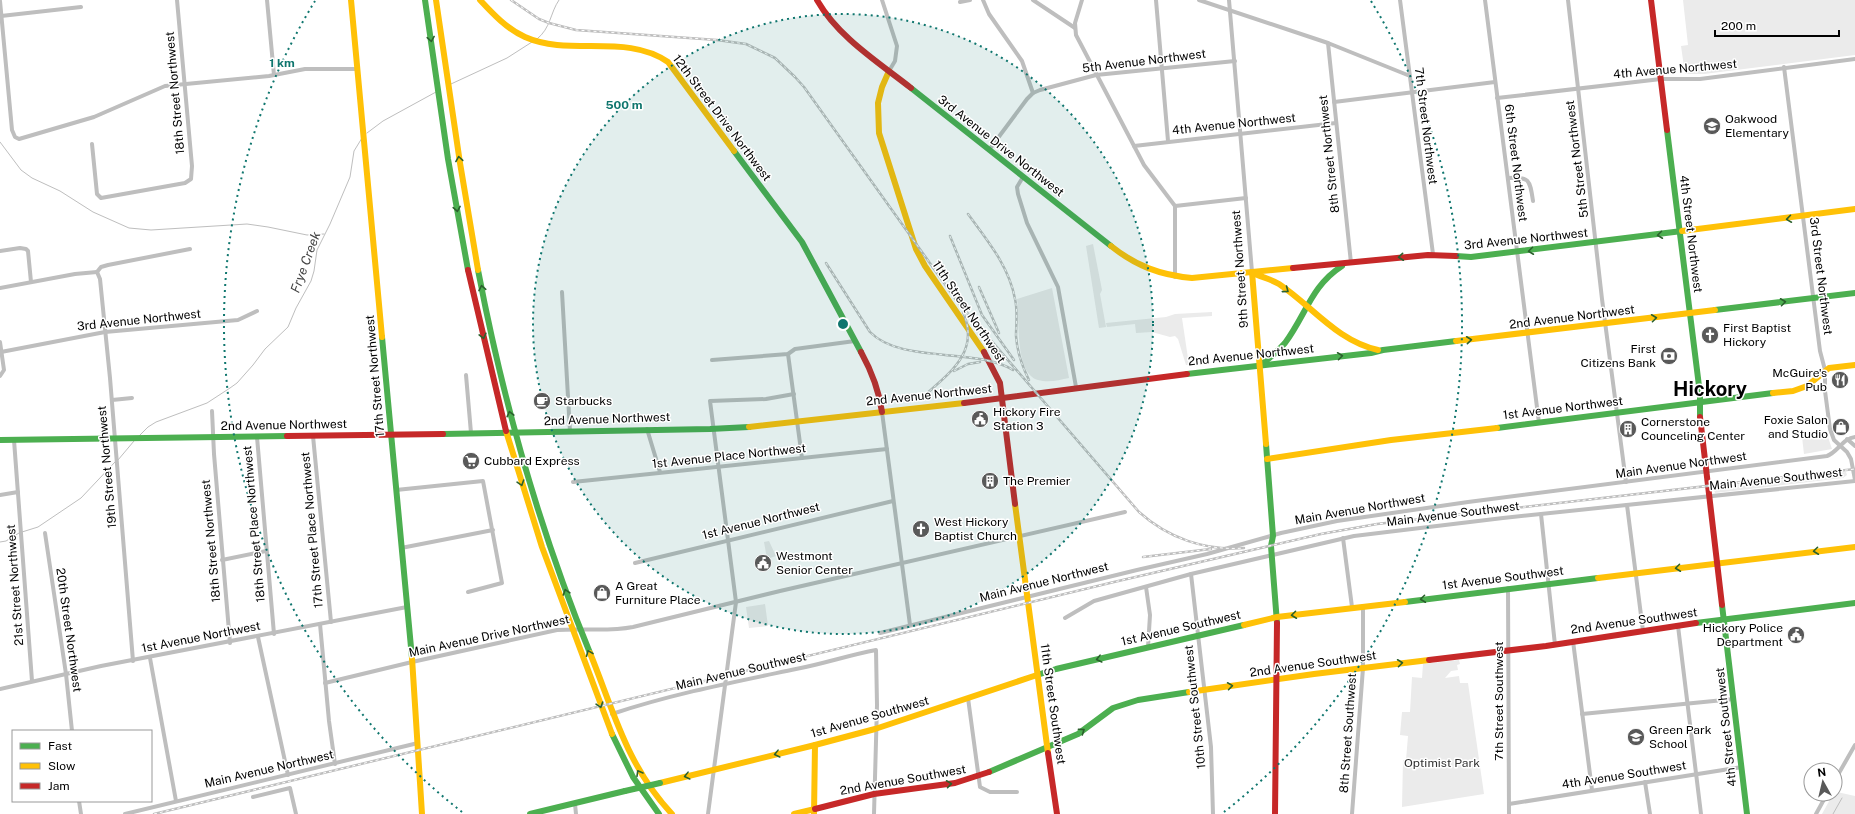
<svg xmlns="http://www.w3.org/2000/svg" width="1855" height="814" viewBox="0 0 1855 814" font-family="'Public Sans',sans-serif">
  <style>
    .green { fill: #ebebeb }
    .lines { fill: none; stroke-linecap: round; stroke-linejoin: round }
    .stream { stroke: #bebebe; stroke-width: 1 }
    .street { stroke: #bebebe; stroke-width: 4 }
    .fast { stroke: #4caf50; stroke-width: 6 }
    .slow { stroke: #ffc107; stroke-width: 6 }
    .jam { stroke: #c62828; stroke-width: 6 }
    .rail-casing { stroke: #bebebe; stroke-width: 2.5 }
    .rail { stroke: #fff; stroke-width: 1; stroke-dasharray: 3; stroke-linecap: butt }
    .fast-bridge { stroke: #4caf50; stroke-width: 6 }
    .oneway { stroke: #2a602c }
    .ring { fill: none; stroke: #0f766e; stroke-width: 2; stroke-dasharray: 2 4 }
    .labels { text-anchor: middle; stroke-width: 3; stroke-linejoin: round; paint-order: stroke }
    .street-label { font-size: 12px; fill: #000; stroke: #fff }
    .poi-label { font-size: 12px; fill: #000; stroke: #fff; text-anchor: start }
    .park-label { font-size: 12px; fill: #323232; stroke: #fff }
    .water-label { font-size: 13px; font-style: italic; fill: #434343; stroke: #fff }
    .town-label { font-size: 20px; font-weight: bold; fill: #000; stroke: #fff }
    .centre { fill: #0f766e; stroke: #fff; stroke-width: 2 }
    .ring-label { font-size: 12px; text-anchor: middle; font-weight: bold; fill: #0f766e; stroke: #fff; stroke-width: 3; stroke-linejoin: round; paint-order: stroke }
  </style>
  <rect width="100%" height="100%" fill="#fff"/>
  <!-- green -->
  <g class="green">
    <path d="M1683,0h172v55l-151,19h-19l-4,-28 7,-1z"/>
    <path d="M1093,244l9,46 -2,4 6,33 -7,1 -13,-82z"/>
    <path d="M1052,288l17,90c-10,2 -20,5 -31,2 -24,-7 -18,-62 -21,-81z"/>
    <path d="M1212,312v4l-30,2 7,47h-3l-8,-26 -3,-3 -5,1 -18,-5 -16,1 -1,-9 -28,3 -1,-4 60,-6 9,-3z"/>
    <path d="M1827,434l5,15 -28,5 -2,-17z"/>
    <path d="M1846,472l1,3 -4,3 -128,15 -2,-6z"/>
    <path d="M769,541l7,15 -9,3 -3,-17z"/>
    <path d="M765,604l3,22 -19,2 -3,-21z"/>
    <path d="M1459,660l1,4 -3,1 1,5 -7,1 -6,7 14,-2 1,7h8l16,111 -82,13 1,-47h3l2,-24 -8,-1 2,-23h8l2,-35 10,1 1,-14z"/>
    <path d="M1837,792l18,4v18h-33l11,-20z"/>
  </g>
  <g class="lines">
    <!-- stream -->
    <g class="stream">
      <path d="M537,39c14,-11 13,-26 22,-39"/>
      <path d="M451,84l56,-26 25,-16"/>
      <path d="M367,133l16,-12 53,-29"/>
      <path d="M0,142l21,28 11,8 28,13 33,21 36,16 22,2 96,-6 21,3 39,8 17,-1"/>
      <path d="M139,436l9,-9 8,-5 51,-19 23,-15 7,-5 16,-18 12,-16 23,-22 8,-19 15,-27 3,-10 3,-21 13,-26 20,-47 4,-26 8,-13"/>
      <path d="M118,460l16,-19"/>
      <path d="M22,532l16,-5 43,-29 34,-36"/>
      <path d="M0,542l6,-1 13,-8"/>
      <path d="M1833,814l9,-16"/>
    </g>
    <!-- street -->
    <g class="street">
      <path d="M267,0l7,75"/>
      <path d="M882,0l15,46 -2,15 -6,10"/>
      <path d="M983,0l6,14 33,47 11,32"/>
      <path d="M1033,0l42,28"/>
      <path d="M1082,0l-7,23 1,12 68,130 31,41"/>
      <path d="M1156,0l12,141"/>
      <path d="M1199,0l129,43 82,33"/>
      <path d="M1229,0l23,272"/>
      <path d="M1400,0l33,254"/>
      <path d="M1485,0l54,423"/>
      <path d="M1568,0l34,299 24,183"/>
      <path d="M0,1l12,129 3,7 4,2 75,-22 71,-31 104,-10 36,-7h53"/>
      <path d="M960,2l10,-2"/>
      <path d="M1,16l80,-9"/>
      <path d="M1328,43l23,220"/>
      <path d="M1784,67l36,284 5,19v21l5,38 4,11 13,12 4,7 4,21"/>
      <path d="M1497,98l164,-19h39l155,-20"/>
      <path d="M1334,102l161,-20"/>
      <path d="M92,144l5,50 4,4 84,-15 6,-4 1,-13 -15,-166"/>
      <path d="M1134,146l202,-23"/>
      <path d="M989,150l38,-51 6,-6 7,-3 56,-15 139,-14"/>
      <path d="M1023,177l-6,10 1,7 9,29 31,64 18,100"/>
      <path d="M1508,178c22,-2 22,3 25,23"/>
      <path d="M1175,206l71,-8"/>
      <path d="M0,251l20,-3 6,1 2,2 3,31"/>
      <path d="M97,272l3,7 10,99 23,283"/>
      <path d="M97,272l4,-5 7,-2 82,-16"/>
      <path d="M1175,277v-71"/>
      <path d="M0,288l75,-14 22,-2"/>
      <path d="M562,292l8,140"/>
      <path d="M0,342l4,28 -4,6"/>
      <path d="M1,352l104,-20 133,-12 19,-9"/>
      <path d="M788,354l14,104"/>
      <path d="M712,360l76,-6 7,-5 60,-8"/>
      <path d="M466,375l5,58"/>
      <path d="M112,400l20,-2"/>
      <path d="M212,411l2,43 16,189"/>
      <path d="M882,412l28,213"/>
      <path d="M647,429l13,43"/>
      <path d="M313,436l18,186"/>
      <path d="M257,437l17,197"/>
      <path d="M1847,439l8,7"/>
      <path d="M14,440l18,241"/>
      <path d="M573,482l314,-33"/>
      <path d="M396,490l87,-9 19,102 -34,9"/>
      <path d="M0,495l18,-3"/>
      <path d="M1627,505l16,126"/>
      <path d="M1541,514l14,131"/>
      <path d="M45,533l21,141 6,57"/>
      <path d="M1343,538l9,69"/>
      <path d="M401,548l92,-18"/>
      <path d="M222,560l44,-9"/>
      <path d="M635,563l258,-62"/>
      <path d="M1191,574l20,173 2,67"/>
      <path d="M1146,587l4,28 -2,32"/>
      <path d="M1508,588l1,226"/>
      <path d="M1065,618l29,-17 97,-27 163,-38 149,-18 352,-37"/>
      <path d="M320,624l9,97 6,43"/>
      <path d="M1678,626l23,188"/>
      <path d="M880,633l257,-63 70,-16 74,-21 56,-12 131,-19 359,-46c11,-4 16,-18 28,-19"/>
      <path d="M258,637l30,138"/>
      <path d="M1573,641l19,149"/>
      <path d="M150,658l26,143"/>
      <path d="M325,683l87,-21 145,-32c26,-2 51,2 76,-3l147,-36 345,-79"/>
      <path d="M0,689l101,-23 306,-59"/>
      <path d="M968,698l12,89 10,5h27"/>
      <path d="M612,714c60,-20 122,-32 184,-45 27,-5 53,-14 80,-19l1,55 -3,109"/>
      <path d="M1582,714l152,-15"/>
      <path d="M1835,780l20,-35"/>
      <path d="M1645,782l5,32"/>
      <path d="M253,797l37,-9 6,26"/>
      <path d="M79,801l2,13"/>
      <path d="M575,804l1,10"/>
      <path d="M1509,804l233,-37"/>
      <path d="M125,814l293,-71"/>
      <path d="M708,814l28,-212 -26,-201 56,-2 28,-5"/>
      <path d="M1352,814l11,-146v-62"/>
      <path d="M1816,814l11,-20"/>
    </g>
    <!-- fast -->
    <g class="fast">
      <path d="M425,0l23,159 20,111"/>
      <path d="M911,88l200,158"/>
      <path d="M1667,130l33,264v23"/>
      <path d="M734,151l68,91 59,110"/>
      <path d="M1456,256l15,1 211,-26"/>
      <path d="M478,270c25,131 61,259 112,383"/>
      <path d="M1715,310l140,-17"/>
      <path d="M382,337l30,321"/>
      <path d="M1262,364c9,-7 16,-13 23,-21 21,-28 26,-57 57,-77"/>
      <path d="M1187,374l184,-21 12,-3 73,-9"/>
      <path d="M1497,428l276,-35"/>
      <path d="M443,434l267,-5 39,-2"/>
      <path d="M0,440l287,-4"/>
      <path d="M1266,444l7,92 -2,10 6,77"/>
      <path d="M1405,602l193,-24"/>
      <path d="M1722,605l25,209"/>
      <path d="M1696,623l159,-20"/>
      <path d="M1037,675l19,-6 188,-44"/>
      <path d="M612,734l21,43 26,37"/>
      <path d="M989,772l89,-38 35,-26 25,-8 51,-8"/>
      <path d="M530,814l95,-23"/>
    </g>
    <!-- slow -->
    <g class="slow">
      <path d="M351,0l31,337"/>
      <path d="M436,0l24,163 18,107"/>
      <path d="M480,0c13,14 27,29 45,37 45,20 101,-4 143,25l66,89"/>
      <path d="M889,71l-7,16 -4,16 1,30 37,116 9,17 59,86"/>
      <path d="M1682,231l173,-22"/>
      <path d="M1111,246c25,20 49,29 81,32l101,-10"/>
      <path d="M1252,272l14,172"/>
      <path d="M1253,273c8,4 18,6 26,11 33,22 58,57 99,66"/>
      <path d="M1456,341l259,-31"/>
      <path d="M1773,393l20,-2 14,-5 22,-18 26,-3"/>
      <path d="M749,427l215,-24"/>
      <path d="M506,431l36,116 70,187"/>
      <path d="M1267,459l124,-19 106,-12"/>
      <path d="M1015,504l33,249"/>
      <path d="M1598,578l257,-31"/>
      <path d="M1244,625l33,-8 128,-15"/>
      <path d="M590,653c24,59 37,113 82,161"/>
      <path d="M412,658l10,156"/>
      <path d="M1189,692l125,-18 115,-14"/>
      <path d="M660,783l155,-38"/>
      <path d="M794,814l21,-5"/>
      <path d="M814,814l1,-69 60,-16 162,-54"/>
    </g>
    <!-- jam -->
    <g class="jam">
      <path d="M817,0c21,37 61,62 94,88"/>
      <path d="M1651,0l16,130"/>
      <path d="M1293,268l135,-13 28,1"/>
      <path d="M468,270l38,161"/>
      <path d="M861,352c11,20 18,38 21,60"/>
      <path d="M984,352l16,31 15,121"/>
      <path d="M964,403l223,-29"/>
      <path d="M1700,417l22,188"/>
      <path d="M287,436l156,-2"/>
      <path d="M1429,660l117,-14 150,-23"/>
      <path d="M1048,753l9,61"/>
      <path d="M815,809l59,-15 81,-11 34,-11"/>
      <path d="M1275,814l2,-191"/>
    </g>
    <defs>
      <g id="rail">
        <path d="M511,0l28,19 10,4 27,7 141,10 29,4 29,14 20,19 9,10 153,214 182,211c29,26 66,39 105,36"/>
        <path d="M968,214c19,26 41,52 47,85 3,13 1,25 1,37 1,16 6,30 13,44"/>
        <path d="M950,236l32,79 32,45"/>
        <path d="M826,263l44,69c31,32 105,15 143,38"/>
        <path d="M979,287l20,46"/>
        <path d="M954,371l14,-7 12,-2"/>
        <path d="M925,395c26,-23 55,-44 38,-83"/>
        <path d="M1143,557l68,-8"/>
        <path d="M154,814l960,-232 207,-48 56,-10 478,-55"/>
      </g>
    </defs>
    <!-- rail casing -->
    <use href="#rail" class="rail-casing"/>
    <!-- rail -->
    <use href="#rail" class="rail"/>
    <!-- fast-bridge -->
    <path class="fast-bridge" d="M625,791l35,-8"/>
  </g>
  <!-- one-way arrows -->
  <defs><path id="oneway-chevron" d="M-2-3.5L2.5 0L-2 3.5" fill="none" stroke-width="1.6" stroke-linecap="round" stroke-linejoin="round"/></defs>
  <g class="oneway">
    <use href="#oneway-chevron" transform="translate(431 39) rotate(81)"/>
    <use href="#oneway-chevron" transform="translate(459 159) rotate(-99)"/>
    <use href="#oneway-chevron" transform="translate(457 209) rotate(80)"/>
    <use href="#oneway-chevron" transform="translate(1789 219) rotate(172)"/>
    <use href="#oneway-chevron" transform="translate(1660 235) rotate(173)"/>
    <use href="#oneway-chevron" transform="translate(1531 251) rotate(173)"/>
    <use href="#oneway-chevron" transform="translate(1401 257) rotate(174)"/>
    <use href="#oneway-chevron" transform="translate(482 288) rotate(-101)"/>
    <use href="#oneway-chevron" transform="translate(1286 290) rotate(37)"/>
    <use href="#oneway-chevron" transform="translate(1783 302) rotate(-7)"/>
    <use href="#oneway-chevron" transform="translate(1654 318) rotate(-7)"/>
    <use href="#oneway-chevron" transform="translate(483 336) rotate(76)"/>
    <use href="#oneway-chevron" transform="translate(1469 340) rotate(-6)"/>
    <use href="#oneway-chevron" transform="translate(1340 356) rotate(-7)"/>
    <use href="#oneway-chevron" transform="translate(510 414) rotate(-104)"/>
    <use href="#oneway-chevron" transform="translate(521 483) rotate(72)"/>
    <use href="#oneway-chevron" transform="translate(1816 551) rotate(173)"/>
    <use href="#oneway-chevron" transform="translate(1678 568) rotate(173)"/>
    <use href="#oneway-chevron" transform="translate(566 592) rotate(-108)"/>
    <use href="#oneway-chevron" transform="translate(1423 599) rotate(173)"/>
    <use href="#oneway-chevron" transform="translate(1294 615) rotate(173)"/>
    <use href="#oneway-chevron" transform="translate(589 653) rotate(-112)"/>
    <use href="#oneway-chevron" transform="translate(1099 659) rotate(166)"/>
    <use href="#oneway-chevron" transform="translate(1400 663) rotate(-7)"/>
    <use href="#oneway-chevron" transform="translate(1230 686) rotate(-8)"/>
    <use href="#oneway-chevron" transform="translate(600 705) rotate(72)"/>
    <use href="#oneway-chevron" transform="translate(1082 731) rotate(-34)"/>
    <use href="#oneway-chevron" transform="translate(777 754) rotate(166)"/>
    <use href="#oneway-chevron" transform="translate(639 773) rotate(-120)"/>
    <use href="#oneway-chevron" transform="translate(687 776) rotate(166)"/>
    <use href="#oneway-chevron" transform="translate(949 784) rotate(-8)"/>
  </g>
  <!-- distance rings -->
  <circle cx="843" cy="324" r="310" fill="#0f766e" fill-opacity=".12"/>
  <g class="ring">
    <circle cx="843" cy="324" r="310"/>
    <path d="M462 812A619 619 0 0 1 315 1M1371 1A619 619 0 0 1 1224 812"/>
  </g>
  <!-- icons -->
  <defs>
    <symbol id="school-disc" viewBox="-11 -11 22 22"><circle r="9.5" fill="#595959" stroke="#fff"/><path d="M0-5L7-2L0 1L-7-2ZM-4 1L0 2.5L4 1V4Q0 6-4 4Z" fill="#fff"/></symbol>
    <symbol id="church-disc" viewBox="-11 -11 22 22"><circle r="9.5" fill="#595959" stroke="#fff"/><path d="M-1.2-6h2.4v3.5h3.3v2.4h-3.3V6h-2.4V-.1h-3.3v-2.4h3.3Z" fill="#fff"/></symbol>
    <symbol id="bank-disc" viewBox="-11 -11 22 22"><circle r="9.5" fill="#595959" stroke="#fff"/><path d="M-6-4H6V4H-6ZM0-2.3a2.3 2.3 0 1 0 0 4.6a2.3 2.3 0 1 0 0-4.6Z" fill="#fff"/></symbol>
    <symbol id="restaurant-disc" viewBox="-11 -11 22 22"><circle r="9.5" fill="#595959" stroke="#fff"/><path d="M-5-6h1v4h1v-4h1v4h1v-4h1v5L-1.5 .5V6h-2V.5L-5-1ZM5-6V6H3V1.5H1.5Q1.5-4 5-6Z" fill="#fff"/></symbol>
    <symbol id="cafe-disc" viewBox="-11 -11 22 22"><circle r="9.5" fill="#595959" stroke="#fff"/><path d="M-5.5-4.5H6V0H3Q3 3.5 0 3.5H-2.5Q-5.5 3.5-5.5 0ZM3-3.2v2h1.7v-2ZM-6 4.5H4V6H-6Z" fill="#fff"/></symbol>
    <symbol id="civic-disc" viewBox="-11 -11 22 22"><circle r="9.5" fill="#595959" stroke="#fff"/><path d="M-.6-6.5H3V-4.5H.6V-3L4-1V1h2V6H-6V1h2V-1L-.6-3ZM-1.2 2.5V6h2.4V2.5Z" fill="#fff"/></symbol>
    <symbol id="shop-disc" viewBox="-11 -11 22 22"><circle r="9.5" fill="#595959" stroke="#fff"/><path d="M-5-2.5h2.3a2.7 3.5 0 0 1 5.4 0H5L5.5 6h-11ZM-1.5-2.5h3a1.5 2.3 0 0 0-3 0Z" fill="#fff"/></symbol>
    <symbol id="building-disc" viewBox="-11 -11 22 22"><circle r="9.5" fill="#595959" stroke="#fff"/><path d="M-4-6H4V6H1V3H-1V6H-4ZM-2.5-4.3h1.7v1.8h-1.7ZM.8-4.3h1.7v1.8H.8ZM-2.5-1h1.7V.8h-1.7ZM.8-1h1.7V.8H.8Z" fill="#fff"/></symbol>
    <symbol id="supermarket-disc" viewBox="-11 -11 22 22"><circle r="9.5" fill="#595959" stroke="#fff"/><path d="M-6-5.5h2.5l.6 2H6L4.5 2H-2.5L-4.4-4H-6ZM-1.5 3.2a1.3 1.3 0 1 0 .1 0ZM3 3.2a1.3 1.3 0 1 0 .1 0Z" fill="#fff"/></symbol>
  </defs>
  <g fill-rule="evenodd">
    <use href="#school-disc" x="1702" y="116" width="20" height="20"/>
    <use href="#church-disc" x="1700" y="325" width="20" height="20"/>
    <use href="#bank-disc" x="1659" y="346" width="20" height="20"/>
    <use href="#restaurant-disc" x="1830" y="370" width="20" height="20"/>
    <use href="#cafe-disc" x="532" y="391" width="20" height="20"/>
    <use href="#civic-disc" x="970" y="409" width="20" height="20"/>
    <use href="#shop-disc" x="1831" y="417" width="20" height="20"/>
    <use href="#building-disc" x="1618" y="419" width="20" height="20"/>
    <use href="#supermarket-disc" x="461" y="451" width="20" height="20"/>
    <use href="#building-disc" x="980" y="471" width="20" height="20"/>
    <use href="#church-disc" x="911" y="519" width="20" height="20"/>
    <use href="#civic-disc" x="753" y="553" width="20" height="20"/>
    <use href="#shop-disc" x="592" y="583" width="20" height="20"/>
    <use href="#civic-disc" x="1786" y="625" width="20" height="20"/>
    <use href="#school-disc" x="1626" y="727" width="20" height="20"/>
  </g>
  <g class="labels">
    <!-- street labels -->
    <g class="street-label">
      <text transform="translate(1144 61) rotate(-7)" y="4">5th Avenue Northwest</text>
      <text transform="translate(1675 69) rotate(-5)" y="4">4th Avenue Northwest</text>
      <text transform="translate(175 93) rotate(-95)" y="4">18th Street Northwest</text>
      <text transform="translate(722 118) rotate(53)" y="4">12th Street Drive Northwest</text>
      <text transform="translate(1234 124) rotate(-6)" y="4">4th Avenue Northwest</text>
      <text transform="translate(1426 126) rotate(83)" y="4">7th Street Northwest</text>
      <text transform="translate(1001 146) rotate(38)" y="4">3rd Avenue Drive Northwest</text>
      <text transform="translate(1329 154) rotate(-96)" y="4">8th Street Northwest</text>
      <text transform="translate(1577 159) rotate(-97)" y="4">5th Street Northwest</text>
      <text transform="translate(1516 163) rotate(83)" y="4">6th Street Northwest</text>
      <text transform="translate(1691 234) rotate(83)" y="4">4th Street Northwest</text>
      <text transform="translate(1526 239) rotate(-6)" y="4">3rd Avenue Northwest</text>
      <text transform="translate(1240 269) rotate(-94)" y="4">9th Street Northwest</text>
      <text transform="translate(1821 276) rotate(83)" y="4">3rd Street Northwest</text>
      <text transform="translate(969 312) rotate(56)" y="4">11th Street Northwest</text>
      <text transform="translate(1572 317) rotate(-7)" y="4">2nd Avenue Northwest</text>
      <text transform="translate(139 320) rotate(-6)" y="4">3rd Avenue Northwest</text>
      <text transform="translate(1251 355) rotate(-6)" y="4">2nd Avenue Northwest</text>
      <text transform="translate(375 376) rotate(-95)" y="4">17th Street Northwest</text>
      <text transform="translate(929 395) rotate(-6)" y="4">2nd Avenue Northwest</text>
      <text transform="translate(1563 408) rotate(-7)" y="4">1st Avenue Northwest</text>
      <text transform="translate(607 419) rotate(-2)" y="4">2nd Avenue Northwest</text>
      <text transform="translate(284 425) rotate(-1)" y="4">2nd Avenue Northwest</text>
      <text transform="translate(729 456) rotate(-6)" y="4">1st Avenue Place Northwest</text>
      <text transform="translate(1681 465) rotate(-8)" y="4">Main Avenue Northwest</text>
      <text transform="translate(107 467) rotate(-95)" y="4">19th Street Northwest</text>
      <text transform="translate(1776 479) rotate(-6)" y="4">Main Avenue Southwest</text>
      <text transform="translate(1360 509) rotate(-10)" y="4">Main Avenue Northwest</text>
      <text transform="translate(1453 514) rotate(-7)" y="4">Main Avenue Southwest</text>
      <text transform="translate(761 521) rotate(-14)" y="4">1st Avenue Northwest</text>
      <text transform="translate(254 524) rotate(-95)" y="4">18th Street Place Northwest</text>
      <text transform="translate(312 530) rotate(-95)" y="4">17th Street Place Northwest</text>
      <text transform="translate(211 541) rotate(-95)" y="4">18th Street Northwest</text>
      <text transform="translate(1503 578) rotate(-7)" y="4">1st Avenue Southwest</text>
      <text transform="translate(1044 582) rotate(-14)" y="4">Main Avenue Northwest</text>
      <text transform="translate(15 585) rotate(-94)" y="4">21st Street Northwest</text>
      <text transform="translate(1634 621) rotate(-8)" y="4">2nd Avenue Southwest</text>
      <text transform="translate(1181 628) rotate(-13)" y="4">1st Avenue Southwest</text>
      <text transform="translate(69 630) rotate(82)" y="4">20th Street Northwest</text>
      <text transform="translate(489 636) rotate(-12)" y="4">Main Avenue Drive Northwest</text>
      <text transform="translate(201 637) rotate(-11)" y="4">1st Avenue Northwest</text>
      <text transform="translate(1313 664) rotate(-8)" y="4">2nd Avenue Southwest</text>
      <text transform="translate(741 671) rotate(-13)" y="4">Main Avenue Southwest</text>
      <text transform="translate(1499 701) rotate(-90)" y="4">7th Street Southwest</text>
      <text transform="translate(1053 704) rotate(82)" y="4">11th Street Southwest</text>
      <text transform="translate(1195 707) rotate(-96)" y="4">10th Street Southwest</text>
      <text transform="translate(870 717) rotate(-16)" y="4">1st Avenue Southwest</text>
      <text transform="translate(1726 727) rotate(-96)" y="4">4th Street Southwest</text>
      <text transform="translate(1348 733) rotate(-86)" y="4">8th Street Southwest</text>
      <text transform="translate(269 769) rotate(-13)" y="4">Main Avenue Northwest</text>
      <text transform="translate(1624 775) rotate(-9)" y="4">4th Avenue Southwest</text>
      <text transform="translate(903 780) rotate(-10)" y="4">2nd Avenue Southwest</text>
    </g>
    <!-- poi labels -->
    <g class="poi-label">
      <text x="1725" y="123">Oakwood<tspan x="1725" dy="14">Elementary</tspan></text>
      <text x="1723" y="332">First Baptist<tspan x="1723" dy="14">Hickory</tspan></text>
      <text x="1656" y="353" text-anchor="end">First<tspan x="1656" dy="14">Citizens Bank</tspan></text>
      <text x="1827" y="377" text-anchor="end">McGuire's<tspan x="1827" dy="14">Pub</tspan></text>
      <text x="555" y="405">Starbucks</text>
      <text x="993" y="416">Hickory Fire<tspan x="993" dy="14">Station 3</tspan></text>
      <text x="1828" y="424" text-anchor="end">Foxie Salon<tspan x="1828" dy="14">and Studio</tspan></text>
      <text x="1641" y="426">Cornerstone<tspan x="1641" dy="14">Counceling Center</tspan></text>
      <text x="484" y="465">Cubbard Express</text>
      <text x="1003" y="485">The Premier</text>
      <text x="934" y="526">West Hickory<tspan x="934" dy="14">Baptist Church</tspan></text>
      <text x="776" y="560">Westmont<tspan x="776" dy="14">Senior Center</tspan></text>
      <text x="615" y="590">A Great<tspan x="615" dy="14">Furniture Place</tspan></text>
      <text x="1783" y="632" text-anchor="end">Hickory Police<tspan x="1783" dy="14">Department</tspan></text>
      <text x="1649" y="734">Green Park<tspan x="1649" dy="14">School</tspan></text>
    </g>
    <!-- park labels -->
    <g class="park-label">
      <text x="1442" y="767">Optimist Park</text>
    </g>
    <!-- water labels -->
    <g class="water-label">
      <text transform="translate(305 262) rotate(-70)" y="5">Frye Creek</text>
    </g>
    <!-- town labels -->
    <g class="town-label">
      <text x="1710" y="396">Hickory</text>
    </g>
  </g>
  <circle cx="843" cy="324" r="6" class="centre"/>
  <g class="ring-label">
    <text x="282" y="67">1 km</text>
    <text x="624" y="109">500 m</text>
  </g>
  <!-- legend -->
  <rect x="12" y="730" width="140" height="72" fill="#ffffff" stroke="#999999"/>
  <rect x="20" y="743" width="20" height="6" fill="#4caf50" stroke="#999999"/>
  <text x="48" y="750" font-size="12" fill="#000000">Fast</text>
  <rect x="20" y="763" width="20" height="6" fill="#ffc107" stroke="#999999"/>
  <text x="48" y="770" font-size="12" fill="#000000">Slow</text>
  <rect x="20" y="783" width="20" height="6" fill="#c62828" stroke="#999999"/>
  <text x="48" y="790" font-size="12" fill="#000000">Jam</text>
  <!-- north arrow -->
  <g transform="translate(1823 782) rotate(352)"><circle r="19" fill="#ffffff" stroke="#999999"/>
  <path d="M0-3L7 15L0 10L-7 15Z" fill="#595959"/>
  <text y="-6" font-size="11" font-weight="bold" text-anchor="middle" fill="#000000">N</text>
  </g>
  <!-- scale -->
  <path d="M1715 30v6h124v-6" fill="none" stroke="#000000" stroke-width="2"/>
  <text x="1721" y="30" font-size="12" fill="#000000" stroke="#ffffff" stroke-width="3" paint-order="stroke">200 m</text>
</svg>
